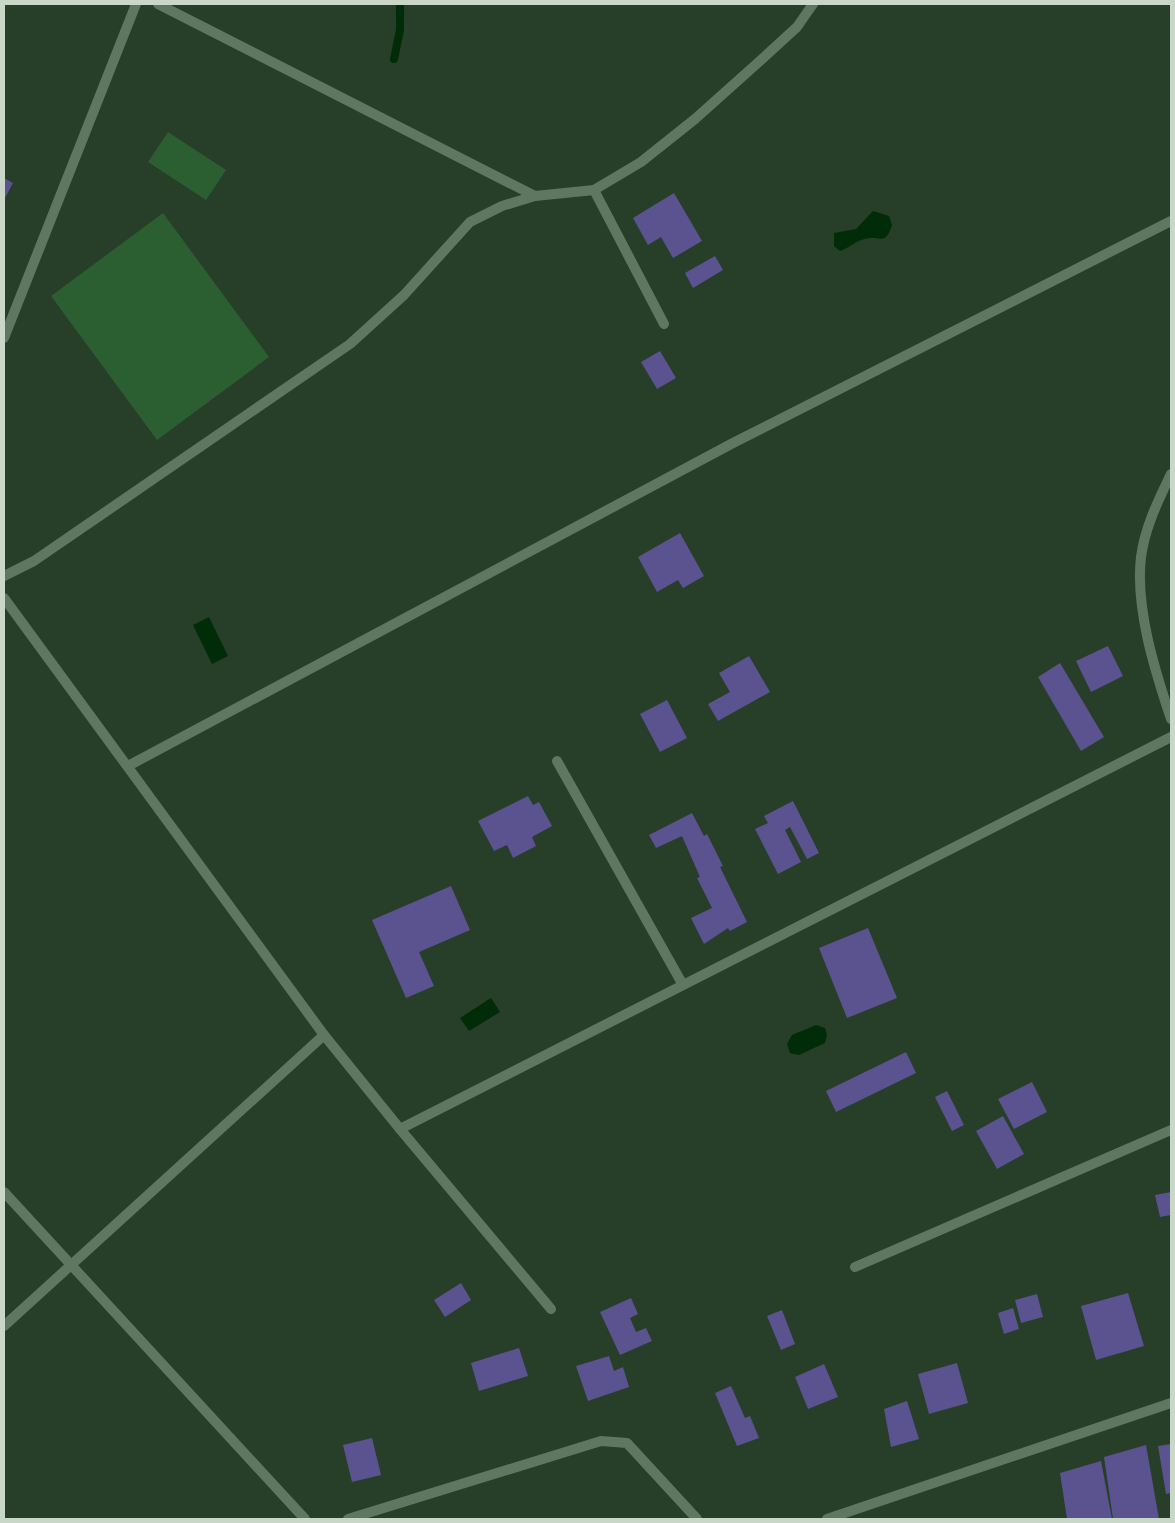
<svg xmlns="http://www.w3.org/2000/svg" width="1175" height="1523" viewBox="0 0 1175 1523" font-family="Mulish,sans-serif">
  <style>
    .green { fill: #2b5f31 }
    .water { fill: #002c07 }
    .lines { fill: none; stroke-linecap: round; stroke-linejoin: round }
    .stream { stroke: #002c07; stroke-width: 8 }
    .building { fill: #5b5290 }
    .service { stroke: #5f7660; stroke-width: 10 }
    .minor { stroke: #5f7660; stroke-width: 10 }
    .tertiary { stroke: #5f7660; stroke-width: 10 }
  </style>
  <rect width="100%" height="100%" fill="#273e28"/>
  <!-- green -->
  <g class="green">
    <path d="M168,132l58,38 -20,30 -58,-38z"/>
    <path d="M163,213l106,144 -112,83 -106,-144z"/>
  </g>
  <!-- water -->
  <g class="water">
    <path d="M873,211l16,5 3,9c-7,22 -12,10 -27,14 -10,2 -16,9 -25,12l-6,-5v-13l22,-4z"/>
    <path d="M209,617l19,39 -16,8 -19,-39z"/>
    <path d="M491,998l9,14 -31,19 -9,-13z"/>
    <path d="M816,1025l9,3 2,7 -2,8 -26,12 -9,-2 -3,-9 5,-9z"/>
  </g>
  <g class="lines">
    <!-- stream -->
    <path class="stream" d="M394,59l6,-29v-26"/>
  </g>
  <!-- building -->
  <g class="building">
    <path d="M4,178l9,5 -8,15 -1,-1z"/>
    <path d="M674,193l28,48 -29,17 -12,-21 -13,8 -15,-27z"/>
    <path d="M715,256l8,14 -30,18 -8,-15z"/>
    <path d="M660,351l16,27 -19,11 -16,-27z"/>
    <path d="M680,533l24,43 -21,12 -5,-8 -21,12 -19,-35z"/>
    <path d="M1108,646l15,30 -32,16 -15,-31z"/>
    <path d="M749,656l21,36 -52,29 -10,-17 22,-12 -11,-19z"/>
    <path d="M1060,663l44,74 -23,14 -43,-74z"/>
    <path d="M667,700l20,38 -27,14 -20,-38z"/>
    <path d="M528,796l5,9 6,-3 13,24 -20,11 4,9 -23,12 -6,-13 -13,6 -16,-30z"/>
    <path d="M793,801l26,52 -12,6 -17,-32 -5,3 16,32 -23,12 -23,-45 13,-6 -4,-7z"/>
    <path d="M692,813l12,23 3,-2 16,32 -3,1 27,55 -17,9 -2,-3 -24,16 -13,-26 21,-10 -15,-30 3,-1 -18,-41 -26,12 -7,-13z"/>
    <path d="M451,886l19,44 -51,22 15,34 -28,12 -34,-78z"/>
    <path d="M868,928l29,70 -50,20 -28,-70z"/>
    <path d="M906,1052l10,21 -80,39 -10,-21z"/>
    <path d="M1032,1082l15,30 -33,17 -16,-30z"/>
    <path d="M947,1091l17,34 -12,6 -17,-34z"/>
    <path d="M1003,1116l21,38 -27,15 -21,-38z"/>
    <path d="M1171,1192v23l-11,2 -5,-22z"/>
    <path d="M461,1283l10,17 -26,17 -11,-17z"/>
    <path d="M1128,1293l16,53 -48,14 -15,-54z"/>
    <path d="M1037,1294l6,23 -22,6 -6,-23z"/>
    <path d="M631,1298l7,16 -8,4 6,14 10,-4 6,13 -32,14 -20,-43z"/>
    <path d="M1013,1308l6,21 -15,5 -6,-21z"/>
    <path d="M782,1310l13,34 -14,6 -14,-34z"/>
    <path d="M519,1348l9,28 -49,15 -8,-28z"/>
    <path d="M609,1356l5,15 9,-4 6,20 -41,14 -12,-35z"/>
    <path d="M957,1363l11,40 -39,11 -11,-40z"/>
    <path d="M824,1364l14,33 -30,12 -13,-32z"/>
    <path d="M731,1386l14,32 5,-2 9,22 -22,8 -22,-53z"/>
    <path d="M907,1401l12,38 -28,8 -7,-38z"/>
    <path d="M372,1438l9,37 -29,7 -9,-37z"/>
    <path d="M1171,1444v49l-5,1 -8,-48z"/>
    <path d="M1146,1445l13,74h-46l-9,-62z"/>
    <path d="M1101,1461l11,58h-45l-7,-46z"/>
  </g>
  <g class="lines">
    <!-- service -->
    <g class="service">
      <path d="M594,190l70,134"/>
      <path d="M557,761l126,224"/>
    </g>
    <!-- minor -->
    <g class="minor">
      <path d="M158,4l377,192"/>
      <path d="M4,338l132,-334"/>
      <path d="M4,576l30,-15 316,-217 54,-49 66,-73 32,-16 33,-10 59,-6 47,-28 54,-43 66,-59 36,-33 16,-23"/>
      <path d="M4,598l320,437 76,94 151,180"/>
      <path d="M128,766l605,-323 438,-222"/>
      <path d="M400,1129l771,-392"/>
      <path d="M4,1192l301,327"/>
      <path d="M855,1267l316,-137"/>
      <path d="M4,1326l320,-291"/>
      <path d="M348,1519l253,-78 26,2 70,76"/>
      <path d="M827,1519l344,-116"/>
    </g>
    <!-- tertiary -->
    <path class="tertiary" d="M1171,474c-13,27 -26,53 -30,83 -6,51 14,114 30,162"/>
  </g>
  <!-- border -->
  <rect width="1175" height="1523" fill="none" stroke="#c9d7c9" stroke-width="10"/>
</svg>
